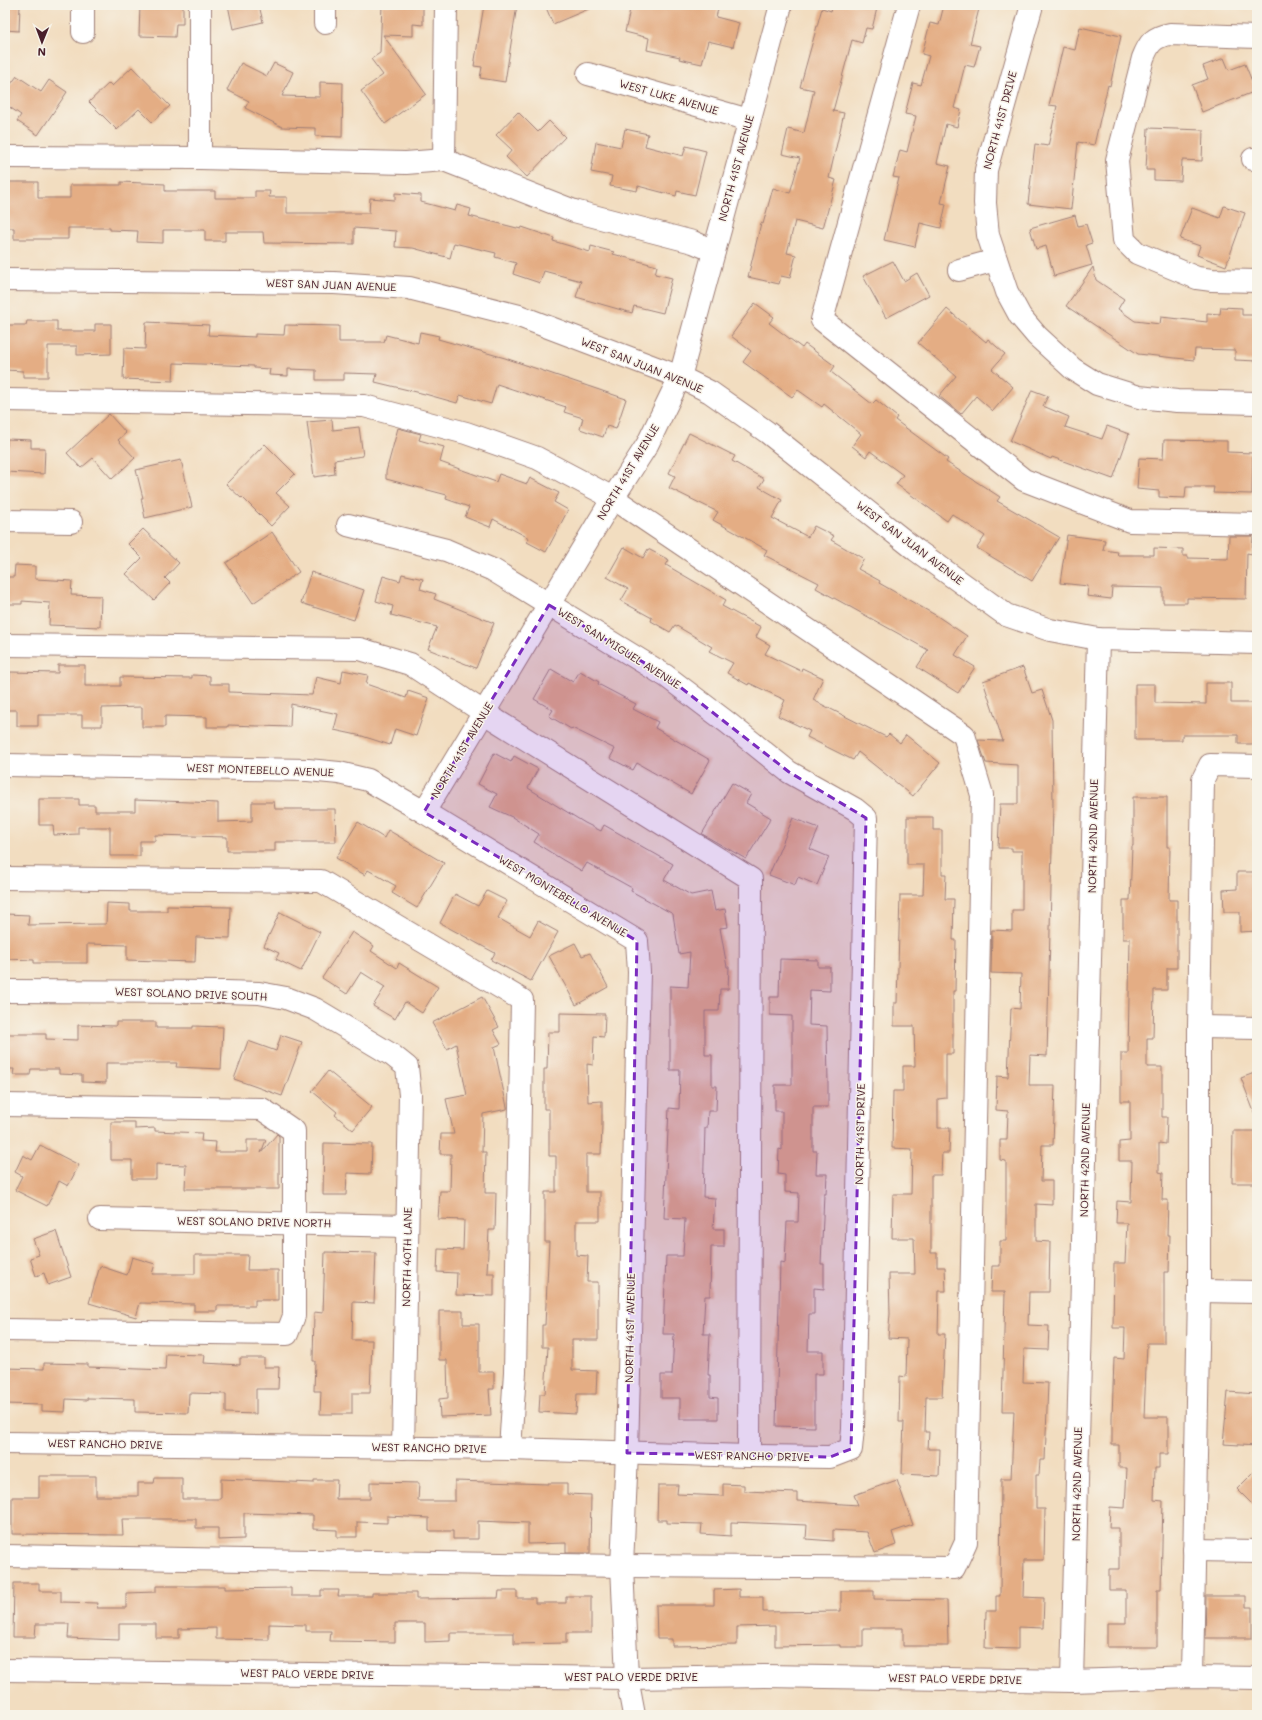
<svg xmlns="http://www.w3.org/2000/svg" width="1262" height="1720" viewBox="0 0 1262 1720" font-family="Mali,sans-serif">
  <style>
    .building { fill: #e4ad84 }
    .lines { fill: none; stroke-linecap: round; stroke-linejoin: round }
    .minor-casing { stroke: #9e7e76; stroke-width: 24 }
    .minor { stroke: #fff; stroke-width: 22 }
    .marked { fill: #7b2cbf; fill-opacity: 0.2; stroke: #7b2cbf; stroke-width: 3; stroke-dasharray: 8 5; stroke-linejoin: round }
    .labels { text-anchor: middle; stroke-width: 3; stroke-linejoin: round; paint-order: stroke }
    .street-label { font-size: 11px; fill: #4a1f2b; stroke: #f7f3e8 }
  </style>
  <rect width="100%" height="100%" fill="#f7f3e8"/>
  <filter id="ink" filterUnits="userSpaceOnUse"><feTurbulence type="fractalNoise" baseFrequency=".025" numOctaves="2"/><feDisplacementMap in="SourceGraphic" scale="8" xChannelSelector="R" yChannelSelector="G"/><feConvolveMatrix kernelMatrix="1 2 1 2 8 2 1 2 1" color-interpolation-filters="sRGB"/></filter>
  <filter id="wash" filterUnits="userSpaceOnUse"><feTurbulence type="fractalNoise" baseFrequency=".012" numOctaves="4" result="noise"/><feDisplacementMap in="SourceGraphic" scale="16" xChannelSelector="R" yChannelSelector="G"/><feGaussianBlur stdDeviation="0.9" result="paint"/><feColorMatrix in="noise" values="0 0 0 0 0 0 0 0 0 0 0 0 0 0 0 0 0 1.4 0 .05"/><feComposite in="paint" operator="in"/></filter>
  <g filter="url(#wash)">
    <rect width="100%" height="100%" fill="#f2ddc0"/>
    <g id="blocks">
      <!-- building -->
      <g class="building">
        <path d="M5,5h15l-1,26 -14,-1z"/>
        <path d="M140,5h43v19h-7l-1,13 -36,-1z"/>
        <path d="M228,5h31l4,17 -30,7z"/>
        <path d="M382,5h41v20l-10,-1v12l-30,-1 43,59 -41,30 -24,-33 22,-16 -12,-16 9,-6z"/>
        <path d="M484,5h33l-12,77 -25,-4 2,-11 -8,-1z"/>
        <path d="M545,5h53l-45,19z"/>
        <path d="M631,5h71l16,4 -2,8 23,6 -6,24 -25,-6 -6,23 -23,-5 1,-2 -33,-7 2,-12 -24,-6z"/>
        <path d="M833,5h31l13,3 -5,21 -6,-1 -4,15 -10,-3 -19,71 11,2 -15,65 7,2 -13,48 -28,-7 -8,32 9,2 -6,23 -9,-2 -2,8 -31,-7 13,-54 2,1 10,-36 17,5 10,-35 -18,-4 6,-25 16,4 10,-43 -14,-3 22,-79 9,3z"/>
        <path d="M944,5h36l-10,39 10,2 -6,21 -9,-2 -11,43 7,2 -4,17 -11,-3 -9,39 13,3 -9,37 5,1 -5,24 -21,-5 -5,24 -31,-7 15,-62 -6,-1 7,-27 7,2 9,-36 -11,-2 8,-31 8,2 8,-29 -7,-2 8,-31 9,2z"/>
        <path d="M1080,27l41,9 -11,50 -2,-1 -14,60 -16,-3 -7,67 -43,-5 7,-60 13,2 9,-40 -8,-1 14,-58 12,3z"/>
        <path d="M1224,58l5,12 16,-6 11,27 -54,21 -10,-27 16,-6 -5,-13z"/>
        <path d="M241,63l26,13 7,-13 19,9 -11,24 38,1v-15l23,1 -1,54 -27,-1v-8l-33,-1 -37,-19 4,-7 -22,-11z"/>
        <path d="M132,67l38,39 -18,16 -13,-13 -22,21 -28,-28 20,-19 3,3z"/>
        <path d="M17,76l24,16 8,-12 18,12 -29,43 -21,-14 4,-6 -16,-11v-12z"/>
        <path d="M518,112l20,20 11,-11 16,16 -38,40 -21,-20 6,-7 -16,-15z"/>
        <path d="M1148,128l55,2 -1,31 -20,-1 -1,21 -27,-1v-10h-8z"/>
        <path d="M625,129l23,5 -3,12 38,10 3,-10 20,5 -11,44 -18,-4 -1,5 -38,-10 -1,5 -27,-5 2,-10 -21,-4 5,-30 25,5z"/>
        <path d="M5,182h33v16h32v-13h51v-3l44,2v7h50v7h40v-7h15l-1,6h18v16h82l1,-15 25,2v-7l26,2v7l34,9 2,-6 14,4 -2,7 52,13 1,-2 32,11 -1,3 37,11 1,-6 23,6 -1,2 44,12 -2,8 17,4 -9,35 -29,-7 -2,7 -56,-16 5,-16 -37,-10 -4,12 -27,-9 3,-11 -21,-6 1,-4 -42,-10 -4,15 -37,-10 -18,-1 1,-16 -42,-3v16l-90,-1 -1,-11h-38v9h-20v-11h-42v13l-26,-1 1,-11 -28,-1v-2h-42v11h-54v-11h-9z"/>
        <path d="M1224,206l21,7 -19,53 -29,-11 3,-9 -20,-7 12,-31 28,10z"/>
        <path d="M1075,215l3,11 8,-2 6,19 -6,2 6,20 -38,11 -8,-30 -10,3 -6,-21z"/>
        <path d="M893,261l11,20 13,-8 12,22 -43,23 -23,-42z"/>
        <path d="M1093,267l3,13 28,19 -6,10 17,12 25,3 1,-7 46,5v-9l13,1 1,-7 21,1v7h15v46l-22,-1v-10l-40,-1 -1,11 -56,-6 -72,-48z"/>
        <path d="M755,303l19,14 -5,6 33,25 3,-4 30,22 -4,6 41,32 4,-4 21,17 -2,3 53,39 -2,3 54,35 -3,4 62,36 -27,44 -55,-33 8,-12 -33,-22 -5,7 -51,-37 7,-9 -33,-24 -4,6 -14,-11 9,-12 -37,-30 -2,3 -24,-17 -6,7 -49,-35 8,-11 -20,-15z"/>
        <path d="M947,309l39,33 2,-3 17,15 -13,15 21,18 -20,24 -17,-15 -15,18 -22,-18 17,-20 -38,-33z"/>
        <path d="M27,321h30v10h38v-7h16v30l-34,1v-9h-29v31h-25v-6l-18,-1v-45h21z"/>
        <path d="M146,322l63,3 -1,10 47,2v-3l29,1 1,-10 54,1v16h45l2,-7 32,8 2,-11 19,4 -1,3 67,19 121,41 -10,30 -9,-3 -4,11 -23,-8 3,-11 -19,-6 2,-5 -69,-23 -6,20 -31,-9 -3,8 -32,-9 -50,-12 2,-8 -33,-1v7h-28v-10l-28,-1v7l-19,-1 1,-6 -16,-1v-2l-80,-3 -1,18 -50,-2 1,-31 21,1z"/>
        <path d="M1032,390l16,6 -5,10 26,11 -4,10 37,12 5,-13 22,8 -16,45 -61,-22 -1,2 -41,-18z"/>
        <path d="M109,414l17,19 -8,7 17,18 -23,21 -19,-21 -12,10 -14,-15z"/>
        <path d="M332,420l1,10 26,-3 4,29 -29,4 1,14 -21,3 -7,-55z"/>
        <path d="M398,428l23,6 -2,6 25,7 -4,15 56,20 3,-8 28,10 3,-6 29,15 -5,9 14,8 -22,42 -19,-10 2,-4 -36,-19 -3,8 -25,-10 4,-10 -23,-8 1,-4 -61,-16v-7z"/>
        <path d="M689,433l46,23 -3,5 32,18 -5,8 23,13 -10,18 36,19 6,-11 20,10 -3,4 33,19 -6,10 22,12 -1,2 58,33 30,20 -12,19 20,12 -17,26 -41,-26 11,-17 -112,-62 3,-5 -55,-28 3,-5 -54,-30 5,-8 -49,-24 6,-12 -6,-3z"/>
        <path d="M7,439l24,1v8h14l-1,26 -39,-2v-26h2z"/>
        <path d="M1164,440l63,1v11l26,1 -1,41 -39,-1 1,-6h-28l-1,11 -26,-1v-6l-22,-2 2,-31 24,1z"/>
        <path d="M265,444l30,30 -19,19 14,13 -19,20 -29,-29 -1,1 -15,-14z"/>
        <path d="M181,460l11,47 -47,11 -4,-20h2l-7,-28z"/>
        <path d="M143,529l36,34 -14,15 5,5 -16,17 -28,-26 16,-16 -14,-14z"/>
        <path d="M272,532l27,40 -46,31 -27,-40z"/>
        <path d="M1067,535l38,5 -2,10 15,2 -1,3h37v-7l29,1v7h5v2l40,1 1,-23h24l-1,18 -5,-1 -1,46 -59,-1v5h-24v-15l-51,-1 -1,12 -24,-3 1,-10 -28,-3z"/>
        <path d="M624,547l19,11 5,-9 21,11 -3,5 60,35 -4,6 39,21 -5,10 14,8 -5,9 36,17 1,-3 21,10 -10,22 73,37 3,-3 11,9 6,-8 34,28 -27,33 -55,-44 -5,8 -46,-23 3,-6 -32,-15 7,-16 -36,-17 -1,2 -21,-12 6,-10 -24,-12 3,-4 -37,-22 -5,7 -19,-11 1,-3 -31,-17 7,-12 -21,-12z"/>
        <path d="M15,565l20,1v13l37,2 -1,14 30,1 -1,31 -51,-2 1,-22 -28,-2v3h-17v-27h9z"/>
        <path d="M311,572l53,18 -10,30 -53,-17z"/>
        <path d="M402,574l21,5 -3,10 16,5 -2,5 60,24 -18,45 -48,-19 9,-22 -46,-12 2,-9 -17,-5 7,-25 17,5z"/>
        <path d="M58,665h27v21h35v-9l72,1v-3l18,1v8h19v8l83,3 4,-18 25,6 2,-13 25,5 -2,9 40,14 2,-7 21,7 -13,38 -21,-7 -5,16 -28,-9 -28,-6 4,-16 -47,-10 -1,23 -62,-2v2h-21v-10l-42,-1v11h-23v-20l-40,1v18h-20v-11h-44v11h-21v-16h-12v-30h5v-8l48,1z"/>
        <path d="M1023,667l9,26 10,-3 10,30 1,85 -6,251 -17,-1 -1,30h26l-2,60h-11l-1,36h11v24l-16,-1v37l14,1 -1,50h-20l-1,33 21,1 -1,24 -24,-1 -1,33 25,1 -3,77h-5l-1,15h-3v34h9l-1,51h-20l-1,37 21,1 -1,30 -25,-1v22l-33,-1 1,-37h10v-15h4l1,-117h10l3,-68h-12l3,-119h-14l1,-26h8v-25h6v-80l-6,-1v-20h7l1,-29 -12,-1 1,-34 11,1 3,-69 9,1 1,-35 -30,-1 1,-43 20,1v-21h10v-59h-10v-3h-14l2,-44h18v-39l-32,-2 -8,-23 25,1 -20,-60z"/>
        <path d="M551,669l22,13 7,-11 19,11 -1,2 38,20 -3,5 25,13 -3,6 55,32 -19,34 -54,-31 -4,7 -23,-12 5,-9 -43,-21 -1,1 -22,-13 4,-6 -19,-11z"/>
        <path d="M1206,683h25v20h25v41h-18v-9h-56v5h-47v-56h20v19l51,1z"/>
        <path d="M494,753l17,9 3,-6 24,13 -10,19 57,35 16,8 3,-6 69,39 -9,16 27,15 20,-4 4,20 10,-2 3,18 -8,1 7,39h2l-1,22h-8l-1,22h-14v44h7v31h5l-1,25h-8l-1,17h-2l-2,69 12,1 -2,31h11v18h-13l-1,49h-5l-2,38h7l-2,41h2v22l8,1v21h-38v-21h-19v-23h11l2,-41h-11l3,-78h17l2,-37 -21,-1 5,-110 10,1 1,-39h-10v-84l18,1 2,-35 -11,2 -6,-40 -42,-23 1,-3 -45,-25 -5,8 -19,-11 -29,-18 5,-8 -27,-17 -22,-10 7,-13 -19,-10z"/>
        <path d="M732,783l19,11 -5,9 25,15 -25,41 -44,-25z"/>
        <path d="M1133,797h34v50h3l-1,53h8v68h-10v22h-13l-1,48h-6v29h15v50h5l-1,27 -7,-1v29l4,1 -1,27h6l-1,35h3l-1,37h-5v71h-17l-3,74h24v37h-9v14h-4l-1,32 9,1 -2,89h-4v57h-50v-24h19v-33h-17v-21h10v-41h-10l1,-21 15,1 2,-40h-8v-23h-7v-27l2,-60 10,1 1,-31h-12l1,-65h11l2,-40h-11l1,-22 14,1 1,-41h-13v-19l11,-1v-40h-9v-48h7l2,-114h-7v-39h7l2,-54h1z"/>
        <path d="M39,799h40v6h16v6h40v-11l83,3v19l34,-1v-19h22l1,7h60l1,33h-61v9h-48v-14l-72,-2v6h-15v15h-30v-29h-32v7l-24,1 -1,-10h-14z"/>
        <path d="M907,817h26v13h9v44h4l-1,25h9l-1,41h3l-1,51h-2v63h-7v44l-8,1v29h12l-1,25h-7l-1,22h-10v78h6v14h8l1,24h-7l-1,43h7l-3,63h-16l-1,35h4l-1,17h12l-1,27 -37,-2 2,-52h-5l1,-46 6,1 1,-38 -19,-1 2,-24 -1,-40h26l-1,-36h-22l1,-44h18l1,-45 -20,-1 1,-57h10v-25h12l-1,-40h-20v-23h3l3,-108h23l1,-30h-17z"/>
        <path d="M793,818l26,10 -9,21 19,8 -12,28 -19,-8 -3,8 -26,-10z"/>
        <path d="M358,822l26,16 4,-8 56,33 -27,45 -25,-15 4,-7 -28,-16 -3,5 -29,-17z"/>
        <path d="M1237,872h20v59l-17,1v-20h-16l-1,-22 14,-1z"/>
        <path d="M487,891l20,10 -9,17 32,18 8,-15 20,11 -27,49 -40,-21 4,-7 -55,-30 15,-29 23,12z"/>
        <path d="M107,903l23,1v7h37v-5l64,1 -1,31 -34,-1 -1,25 -68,-2v-15l-40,-1v19h-53v-3l-29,-1v-45l24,1 -1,10 78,-1z"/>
        <path d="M280,912l40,20 -19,39 -25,-12 3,-6 -15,-7z"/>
        <path d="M352,932l22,14 -3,5 26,17 2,-5 39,24 -16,26 -17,-11 -10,17 -22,-13 12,-19 -24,-15 -14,22 -25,-16z"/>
        <path d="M575,943l7,13 8,-3 18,34 -32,18 -27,-49z"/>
        <path d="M780,959l38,1v7h12v24l-20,-1 -1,35 18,1 1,59v22h-15v44h4l-1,23h11l-1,20h-2l-3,70h3v25l-10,-1v26h-5l-1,37h15v23h-9v53l-38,-1 4,-164 5,1 2,-41h11l1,-29 -14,-1v-17l-7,-1 1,-25 3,1v-39h-7v-26h17v-69l-22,-1v-18h9z"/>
        <path d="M482,997l17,30 -6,3 8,14 -7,3 13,60v2l-24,5 -1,38h4l-1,41h11l-1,37h-6l-2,43h7v23l-38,-1 1,-22 -20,-1 1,-23 25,1 1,-30 -26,-1 2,-28h10l1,-37h-11l1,-20h13l-8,-35 21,-4 -11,-51 -9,5 -15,-26z"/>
        <path d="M560,1013l45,1 -1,23 -10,-1 -1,29 -6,-1 1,38 14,-1v23l-1,30h-15v38h14v29h-24v34l12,1 -1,26h11v58h-26v30l25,1 -1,23h-19l-1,20 -37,-2 1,-18h5l3,-47h-6v-22h3l4,-83h-4v-50h11v-36h-7v-47h-5v-40h3l1,-37h12z"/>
        <path d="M116,1022h40v6h37v-2l30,1 -2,42 -45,-2 1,-4h-71v20l-24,-1v-7l-23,-1v-5h-28l-1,6h-17l1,-6h-9v-35h41v5l32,1v-15l38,1z"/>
        <path d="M281,1035l21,7 -20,54 -48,-17 14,-38 28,10z"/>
        <path d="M328,1071l44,36 -19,23 -18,-15 2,-3 -25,-21z"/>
        <path d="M1257,1072v45h-1l-15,-39z"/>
        <path d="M111,1122h24v7l20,-1v3l47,2 -1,8 15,1 -1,10h32v-12h19l-5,13 16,-19 2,2v53h-94l1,-24 -30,-1v15h-24v-19h-21z"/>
        <path d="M1233,1131h24v52h-25z"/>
        <path d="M324,1143l48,1 -1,30 -24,-1 -1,22h-23z"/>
        <path d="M40,1145l39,20 -11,21 -9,-5 -12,25 -32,-16 7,-14 -7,-4 8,-17 9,5z"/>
        <path d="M56,1231l15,46 -23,8 -4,-12 -8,3 -6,-18 9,-3 -6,-16z"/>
        <path d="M325,1252l51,1 -2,50 -21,-1 -1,38h20l-2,53h-18v21h-32l1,-23h-7l1,-30h-2l1,-49 9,1z"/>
        <path d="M195,1255h53l-1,15h31v30h-23v6h-38v5h-23v-7l-54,-1 -4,14 -47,-14 11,-37 27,9 5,-18 23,7 -3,10h43z"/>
        <path d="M439,1311h24v13h16v48h15v17h-5l2,26 -51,2 -1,-18 9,-1 -1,-38h-8z"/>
        <path d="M166,1354l39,1 -1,8 36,2v-7h24v9h15l-1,22h-22v25l-30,-1v-19l-37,-1 -1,20 -53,-1v-13l-48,-1v2l-21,-1 -1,13 -23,-1v-6l-37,-1v-36l39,1v-6l44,1v3l77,3z"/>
        <path d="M1228,1392l29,2v52l-34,-2z"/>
        <path d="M1257,1469v40l-20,-20z"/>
        <path d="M39,1476h57v20h42v-13h16l1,-5h27v21h39v-20l93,4v-3h23l-1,19h34v-17l49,1 -1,18h37v-20l93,3v-1h19v11l24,1 -1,58h-24v-10l-38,1v-21l-50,-2v18h-25v-8h-24v-13l-42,-2v7l-30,-1v15h-20v-7l-24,-1v-14l-69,-2v26l-26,1v-12h-22v-9h-74l1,16 -111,-1v-37h27z"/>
        <path d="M897,1480l16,45 -21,7 4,13 -21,8 -8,-21 -34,-2v11l-27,-2 1,-14 -76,-3v14l-30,-2 1,-10 -35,-1v-3h-10l1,-35h20l-1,9 46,2v-12l21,1v6l53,2v8l61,4 -4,-10z"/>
        <path d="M14,1583h25v8h22v11l37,1 -1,5h29v-15l30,-1v-6h69v3l66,-1v8h30v-6h18l-1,6h34v-3h44v6l82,-1 1,-7h18v7h18v5h31v-7h25v37h-25v10l-52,1v-11h-64v8l-25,1v-19h-30v19l-65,-1 1,-10h-25v-6l-37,-1v16l-53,-1v-11l-37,1v9h-23v-14h-37v16l-51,-2 1,-14h-33l-1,13h-22z"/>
        <path d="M739,1589v8h24v15l78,-1v-20h33v8l73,1 1,46h-45v-18h-40v19h-23v-2l-65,1v-20l-38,1v18l-65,1v-7h-15l-1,-34h58v-15z"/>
        <path d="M1206,1596h40v11h6v31h-47z"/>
      </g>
    </g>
  </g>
  <g filter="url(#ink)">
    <use href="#blocks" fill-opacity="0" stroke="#9e7e76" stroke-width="1"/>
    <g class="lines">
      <defs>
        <g id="minor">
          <path d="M200,5v153"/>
          <path d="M909,5l-87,315 202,160 106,41 127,3"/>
          <path d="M1032,5l-46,165 -1,33 3,32 19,57 13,24 17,20 36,33 24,15 42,13 38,4 80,2"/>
          <path d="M325,23v-18"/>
          <path d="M83,32v-27"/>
          <path d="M1257,37l-87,-3c-17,3 -21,9 -27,24l-26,102 7,80 13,13 60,25 15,2 45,1"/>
          <path d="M588,74l161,46"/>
          <path d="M5,157l195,1 206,5 38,-3 130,51 119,31 21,9"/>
          <path d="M1253,159h4"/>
          <path d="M444,160l2,-155"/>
          <path d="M959,270l37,-10"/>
          <path d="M5,280l329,3 75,5 110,28 161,61 30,15 57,40 149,118 90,65 44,15 48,9 159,4"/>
          <path d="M5,400l359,6 102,27 71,25 76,40 351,237 18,60 -16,747 -12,26 -332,-2 -617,-10"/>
          <path d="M5,521l66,1"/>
          <path d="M5,645l355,4 50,15 87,57 254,158 -2,577"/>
          <path d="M5,765l303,5 31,3 29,7 56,32 213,129 2,31 -12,481 -5,113 5,112 7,37"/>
          <path d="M424,812l189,-314 34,-53 33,-68 101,-372"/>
          <path d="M5,878l316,3 201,119 -7,372 -5,77"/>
          <path d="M5,991l221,1 33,1 27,5 29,11 77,46 15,12 3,28 -7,353"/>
          <path d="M1199,1027l58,1"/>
          <path d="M5,1105l257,4 32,22v185l-7,18 -282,-4"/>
          <path d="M100,1219l307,7"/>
          <path d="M1199,1291l58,1"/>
          <path d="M5,1443l505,6 239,7 81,1 21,-8 2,-21 13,-610 -11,-9 -66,-37 -61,-49 -62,-47 -173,-106 -47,-20 -98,-25"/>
          <path d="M1194,1550l63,1"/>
          <path d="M5,1670l622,8 138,-2 307,5 120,-4 65,1"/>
          <path d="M1192,1677l7,-386v-264l4,-248 7,-14 47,1"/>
          <path d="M1072,1681l26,-1042"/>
        </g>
      </defs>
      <!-- minor casing -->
      <use href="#minor" class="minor-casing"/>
      <!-- minor -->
      <use href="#minor" class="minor"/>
    </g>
  </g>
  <!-- marked area -->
  <path class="marked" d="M549,605l117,71 123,96 77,46 -15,631 -21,8 -203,-4 10,-512 -213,-129z"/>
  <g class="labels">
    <!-- street labels -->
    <g class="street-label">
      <text transform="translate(669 97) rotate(16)" y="4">WEST LUKE AVENUE</text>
      <text transform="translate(1000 120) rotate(-75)" y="4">NORTH 41ST DRIVE</text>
      <text transform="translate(736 168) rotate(-75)" y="4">NORTH 41ST AVENUE</text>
      <text transform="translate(331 285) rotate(2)" y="4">WEST SAN JUAN AVENUE</text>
      <text transform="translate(642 365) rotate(22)" y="4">WEST SAN JUAN AVENUE</text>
      <text transform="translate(628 472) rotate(-59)" y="4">NORTH 41ST AVENUE</text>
      <text transform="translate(910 543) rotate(37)" y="4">WEST SAN JUAN AVENUE</text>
      <text transform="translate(619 648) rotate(32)" y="4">WEST SAN MIGUEL AVENUE</text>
      <text transform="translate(462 750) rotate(-59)" y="4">NORTH 41ST AVENUE</text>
      <text transform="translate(260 770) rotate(2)" y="4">WEST MONTEBELLO AVENUE</text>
      <text transform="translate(1093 836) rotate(-89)" y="4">NORTH 42ND AVENUE</text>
      <text transform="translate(563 896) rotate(31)" y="4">WEST MONTEBELLO AVENUE</text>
      <text transform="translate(191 994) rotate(2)" y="4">WEST SOLANO DRIVE SOUTH</text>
      <text transform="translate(860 1134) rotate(-89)" y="4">NORTH 41ST DRIVE</text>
      <text transform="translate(1085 1160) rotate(-89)" y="4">NORTH 42ND AVENUE</text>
      <text transform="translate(254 1222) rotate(1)" y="4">WEST SOLANO DRIVE NORTH</text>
      <text transform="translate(407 1257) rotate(-89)" y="4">NORTH 40TH LANE</text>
      <text transform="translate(630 1328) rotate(-89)" y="4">NORTH 41ST AVENUE</text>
      <text transform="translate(105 1444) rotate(1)" y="4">WEST RANCHO DRIVE</text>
      <text transform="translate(429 1448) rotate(1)" y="4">WEST RANCHO DRIVE</text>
      <text transform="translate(752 1456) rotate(1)" y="4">WEST RANCHO DRIVE</text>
      <text transform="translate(1077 1484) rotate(-89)" y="4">NORTH 42ND AVENUE</text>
      <text transform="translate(307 1674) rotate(1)" y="4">WEST PALO VERDE DRIVE</text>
      <text x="631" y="1681">WEST PALO VERDE DRIVE</text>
      <text transform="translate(955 1679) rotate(1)" y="4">WEST PALO VERDE DRIVE</text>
    </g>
  </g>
  <!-- margin -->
  <rect width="1262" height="1720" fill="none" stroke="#f7f3e8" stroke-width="20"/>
  <!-- north arrow -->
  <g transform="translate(42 42) rotate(181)" stroke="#f7f3e8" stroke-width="3" paint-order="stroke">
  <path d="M0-3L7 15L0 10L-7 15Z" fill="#4a1f2b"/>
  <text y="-6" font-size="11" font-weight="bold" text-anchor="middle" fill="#4a1f2b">N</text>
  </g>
</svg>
